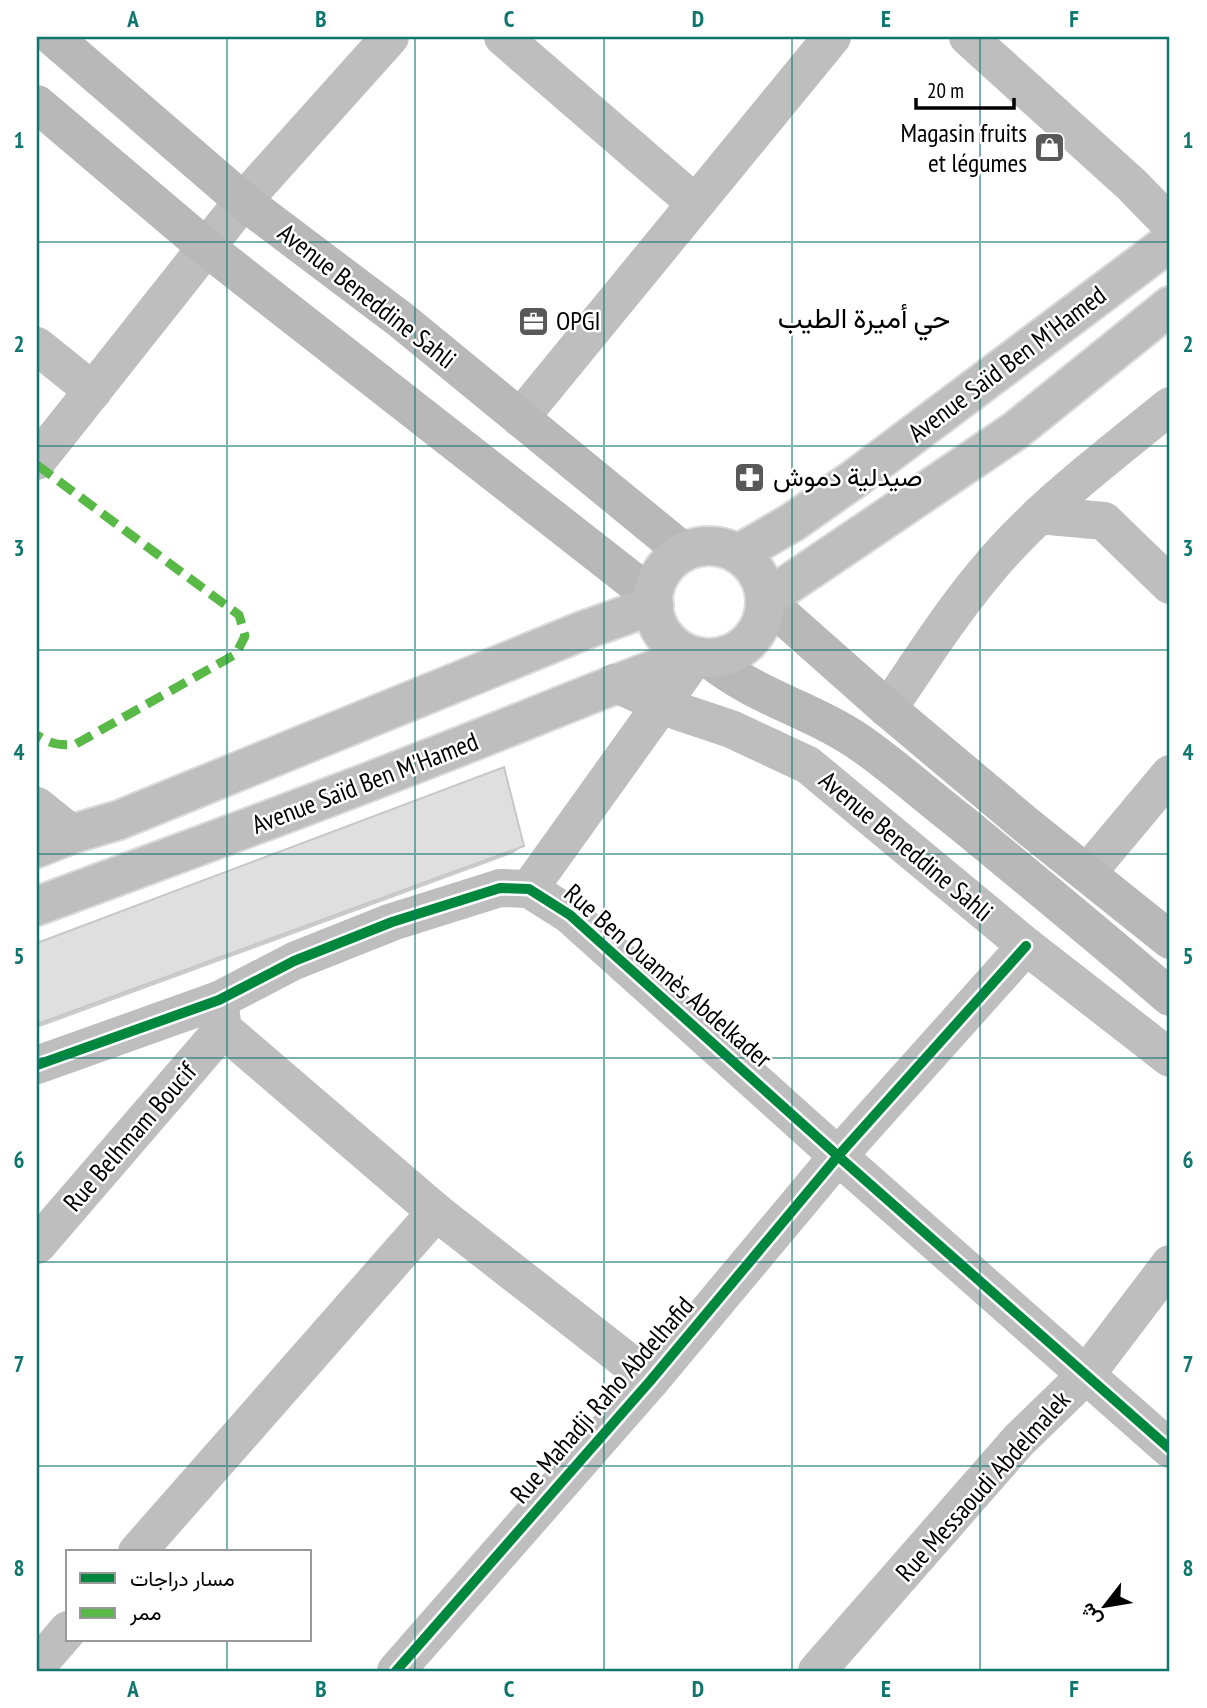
<svg xmlns="http://www.w3.org/2000/svg" width="1207" height="1708" viewBox="0 0 1207 1708" font-family="'PT Sans Narrow',Vazirmatn,sans-serif">
  <style>
    .shadow { fill: #0003 }
    .building { fill: #dfdfdf; stroke: #c7c7c7; stroke-width: 2 }
    .lines { fill: none; stroke-linecap: round; stroke-linejoin: round }
    .primary-casing { stroke: #dbdbdb; stroke-width: 42 }
    .street { stroke: #bebebe; stroke-width: 38 }
    .secondary { stroke: #b8b8b8; stroke-width: 38 }
    .primary { stroke: #bebebe; stroke-width: 38 }
    .quiet { stroke: #58b947; stroke-width: 9; stroke-dasharray: 18 9; stroke-linecap: butt }
    .cycleway-casing { stroke: #fff; stroke-width: 15 }
    .cycleway { stroke: #00873e; stroke-width: 10 }
    .grid { fill: none; stroke: #0f766e; stroke-width: 2; stroke-opacity: 0.55 }
    .labels { text-anchor: middle; stroke-width: 5; stroke-linejoin: round; paint-order: stroke }
    .poi-label { font-size: 26px; fill: #000; stroke: #fff; text-anchor: start }
    .street-label { font-size: 26px; fill: #000; stroke: #fff }
    .neighbourhood-label { font-size: 28px; fill: #000; stroke: #fff }
    .neatline { fill: none; stroke: #0f766e; stroke-width: 2.5 }
    .grid-label { font-size: 23px; text-anchor: middle; font-weight: bold; fill: #0f766e }
  </style>
  <rect width="100%" height="100%" fill="#fff"/>
  <!-- shadow -->
  <path class="shadow" d="M503,769l19,77 -8,7 -477,175v-83z"/>
  <!-- building -->
  <path class="building" d="M504,767l20,79 -487,178v-81z"/>
  <g class="lines">
    <defs>
      <g id="primary">
        <circle cx="709" cy="602" r="56"/>
        <path d="M738,554l55,-32 64,-45 313,-235"/>
        <path d="M765,600l250,-169 155,-125"/>
        <path d="M37,848l35,-14 47,-14 463,-189 72,-26"/>
        <path d="M37,906c129,-48 259,-95 388,-146 89,-34 176,-72 266,-104"/>
      </g>
    </defs>
    <!-- primary casing -->
    <use href="#primary" class="primary-casing"/>
    <!-- street -->
    <g class="street">
      <path d="M503,37l192,166"/>
      <path d="M968,37l163,147 39,40"/>
      <path d="M37,346l56,45"/>
      <path d="M520,418l312,-381"/>
      <path d="M37,461l206,-260 147,-164"/>
      <path d="M1039,515l65,6 66,64"/>
      <path d="M614,683l66,29 51,17 77,36 218,181 144,112"/>
      <path d="M888,709c31,-46 61,-93 96,-135 52,-64 122,-116 186,-168"/>
      <path d="M37,806l35,28"/>
      <path d="M1088,872l82,-98"/>
      <path d="M529,889l167,-233"/>
      <path d="M219,1000l4,29 213,183 215,168"/>
      <path d="M37,1065l182,-65 75,-39 98,-39 108,-34 29,1 41,26 268,241 332,293"/>
      <path d="M37,1245l186,-216"/>
      <path d="M137,1552l299,-340"/>
      <path d="M37,1666l31,-36"/>
      <path d="M396,1671l255,-291 187,-224 188,-210"/>
      <path d="M817,1671l202,-231 66,-64 85,-112"/>
    </g>
    <!-- secondary -->
    <g class="secondary">
      <path d="M53,37l190,164 158,119 283,232"/>
      <path d="M37,104l170,144 446,349"/>
      <path d="M766,601l122,108 137,115 145,116"/>
      <path d="M709,659c47,39 108,52 157,88 32,23 61,49 92,73 71,58 142,117 212,177"/>
    </g>
    <!-- primary -->
    <use href="#primary" class="primary"/>
    <!-- quiet -->
    <path class="quiet" d="M37,465l202,150 6,21 -9,18 -160,90c-16,2 -26,0 -39,-9"/>
    <defs>
      <g id="cycleway">
        <path d="M37,1065l182,-65 75,-39 98,-39 108,-34 29,1 41,26 268,241 332,293"/>
        <path d="M396,1671l255,-291 187,-224 188,-210"/>
      </g>
    </defs>
    <!-- cycleway casing -->
    <use href="#cycleway" class="cycleway-casing"/>
    <!-- cycleway -->
    <use href="#cycleway" class="cycleway"/>
  </g>
  <!-- grid -->
  <path class="grid" d="M227,37v1515M415,37v1634M604,37v1634M792,37v1634M980,37v1634M37,242h1133M37,446h1133M37,650h1133M37,854h1133M37,1058h1133M37,1262h1133M37,1466h1133M227,1640v31"/>
  <!-- icons -->
  <defs>
    <symbol id="shop-square" viewBox="-11 -11 22 22"><rect x="-9" y="-9" width="18" height="18" rx="4" fill="#595959" stroke="#fff"/><path d="M-5-2.5h2.3a2.7 3.5 0 0 1 5.4 0H5L5.5 6h-11ZM-1.5-2.5h3a1.5 2.3 0 0 0-3 0Z" fill="#fff"/></symbol>
    <symbol id="office-square" viewBox="-11 -11 22 22"><rect x="-9" y="-9" width="18" height="18" rx="4" fill="#595959" stroke="#fff"/><path d="M-6-3h4V-5.5h4V-3h4V5H-6ZM-1-4.5V-3h2v-1.5ZM-6 0V1H6V0Z" fill="#fff"/></symbol>
    <symbol id="pharmacy-square" viewBox="-11 -11 22 22"><rect x="-9" y="-9" width="18" height="18" rx="4" fill="#595959" stroke="#fff"/><path d="M-2-6h4v4h4v4h-4v4h-4v-4h-4v-4h4Z" fill="#fff"/></symbol>
  </defs>
  <g fill-rule="evenodd">
    <use href="#shop-square" x="1032" y="130" width="35" height="35"/>
    <use href="#office-square" x="516" y="304" width="35" height="35"/>
    <use href="#pharmacy-square" x="732" y="460" width="35" height="35"/>
  </g>
  <g class="labels">
    <!-- poi labels -->
    <g class="poi-label">
      <text x="1027" y="142" text-anchor="end">Magasin fruits<tspan x="1027" dy="30">et légumes</tspan></text>
      <text x="556" y="330">OPGI</text>
      <text x="773" y="486">صيدلية دموش</text>
    </g>
    <!-- street labels -->
    <g class="street-label">
      <text transform="translate(367 296) rotate(38)" y="9">Avenue Beneddine Sahli</text>
      <text transform="translate(1007 364) rotate(-37)" y="9">Avenue Saïd Ben M'Hamed</text>
      <text transform="translate(365 783) rotate(-21)" y="9">Avenue Saïd Ben M'Hamed</text>
      <text transform="translate(906 846) rotate(40)" y="9">Avenue Beneddine Sahli</text>
      <text transform="translate(668 976) rotate(41)" y="9">Rue Ben Ouannès Abdelkader</text>
      <text transform="translate(130 1137) rotate(-49)" y="9">Rue Belhmam Boucif</text>
      <text transform="translate(602 1400) rotate(-49)" y="9">Rue Mahadji Raho Abdelhafid</text>
      <text transform="translate(983 1486) rotate(-48)" y="9">Rue Messaoudi Abdelmalek</text>
    </g>
    <!-- neighbourhood labels -->
    <g class="neighbourhood-label">
      <text x="864" y="328">حي أميرة الطيب</text>
    </g>
  </g>
  <!-- border -->
  <rect width="1207" height="1708" fill="none" stroke="#ffffff" stroke-width="77"/>
  <!-- legend -->
  <rect x="66" y="1550" width="245" height="91" fill="#ffffff" stroke="#999999" stroke-width="2"/>
  <rect x="80" y="1573" width="35" height="10" fill="#00873e" stroke="#999999" stroke-width="2"/>
  <text x="130" y="1586" font-size="21" fill="#000000">مسار دراجات</text>
  <rect x="80" y="1608" width="35" height="10" fill="#58b947" stroke="#999999" stroke-width="2"/>
  <text x="130" y="1620" font-size="21" fill="#000000">ممر</text>
  <!-- north arrow -->
  <g transform="translate(1105 1606) rotate(239)" stroke="#ffffff" stroke-width="5" paint-order="stroke">
  <path d="M0-5L12 26L0 18L-12 26Z" fill="#000000"/>
  <text y="-10" font-size="19" font-weight="bold" text-anchor="middle" fill="#000000">ش</text>
  </g>
  <!-- scale -->
  <path d="M916 98v10h98v-10" fill="none" stroke="#000000" stroke-width="3.5"/>
  <text x="927" y="98" font-size="21" fill="#000000" stroke="#ffffff" stroke-width="5" paint-order="stroke">20 m</text>
  <rect x="38" y="38" width="1130" height="1632" class="neatline"/>
  <g class="grid-label">
    <text x="133" y="27">A</text>
    <text x="321" y="27">B</text>
    <text x="509" y="27">C</text>
    <text x="698" y="27">D</text>
    <text x="886" y="27">E</text>
    <text x="1074" y="27">F</text>
    <text x="19" y="148">1</text>
    <text x="1188" y="148">1</text>
    <text x="19" y="352">2</text>
    <text x="1188" y="352">2</text>
    <text x="19" y="556">3</text>
    <text x="1188" y="556">3</text>
    <text x="19" y="760">4</text>
    <text x="1188" y="760">4</text>
    <text x="19" y="964">5</text>
    <text x="1188" y="964">5</text>
    <text x="19" y="1168">6</text>
    <text x="1188" y="1168">6</text>
    <text x="19" y="1372">7</text>
    <text x="1188" y="1372">7</text>
    <text x="19" y="1576">8</text>
    <text x="1188" y="1576">8</text>
    <text x="133" y="1697">A</text>
    <text x="321" y="1697">B</text>
    <text x="509" y="1697">C</text>
    <text x="698" y="1697">D</text>
    <text x="886" y="1697">E</text>
    <text x="1074" y="1697">F</text>
  </g>
</svg>
